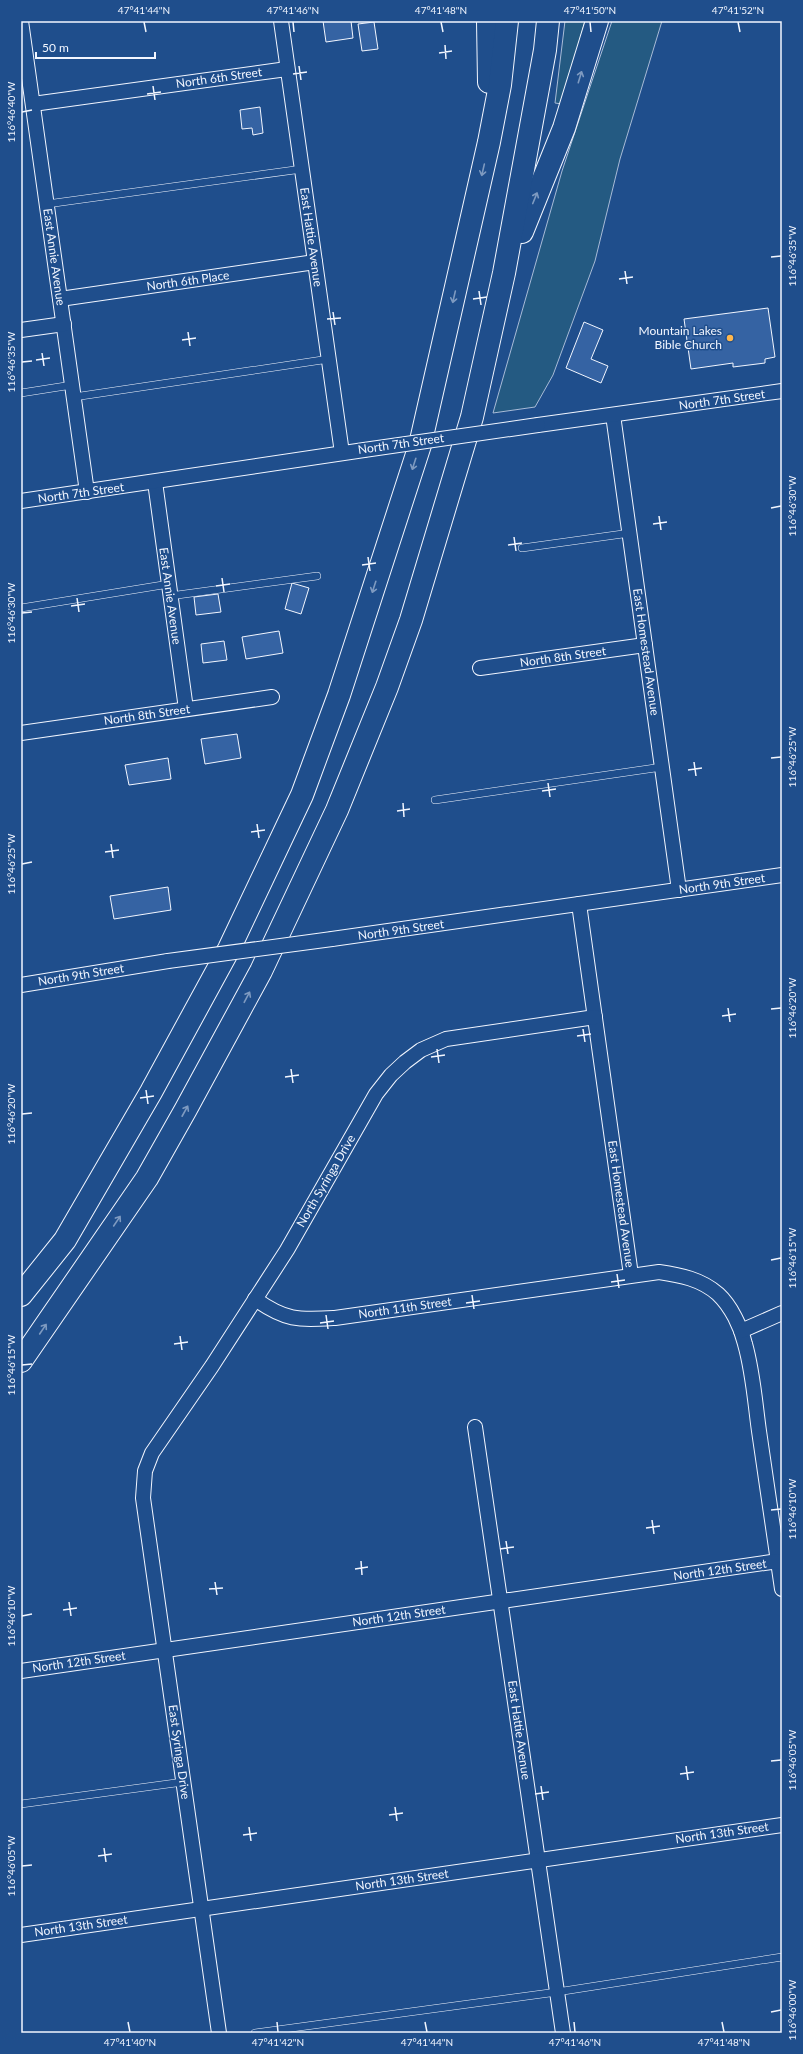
<svg xmlns="http://www.w3.org/2000/svg" width="803" height="2054" viewBox="0 0 803 2054" font-family="Lato,sans-serif">
  <style>
    .green { fill: #245a82; stroke: #a8bbd7 }
    .building { fill: #3563a3; stroke: #f2f6ff }
    .lines { fill: none; stroke-linecap: round; stroke-linejoin: round }
    .lane-casing { stroke: #f2f6ff; stroke-width: 8 }
    .street-casing { stroke: #f2f6ff; stroke-width: 16 }
    .highway-casing { stroke: #f2f6ff; stroke-width: 24 }
    .lane { stroke: #1f4e8c; stroke-width: 7 }
    .street { stroke: #1f4e8c; stroke-width: 14 }
    .highway { stroke: #1f4e8c; stroke-width: 22 }
    .street-bridge-casing { stroke: #f2f6ff; stroke-width: 16; stroke-linecap: butt }
    .street-bridge { stroke: #1f4e8c; stroke-width: 14 }
    .oneway { stroke: #7e9ac0 }
    .ticks { fill: none; stroke: #f2f6ff; stroke-width: 1.5 }
    .poi-dot { fill: #ffb74d; stroke: #1f4e8c; stroke-width: 1.5 }
    .labels { text-anchor: middle; stroke-width: 3; stroke-linejoin: round; paint-order: stroke }
    .street-label { font-size: 12px; fill: #f2f6ff; stroke: #1f4e8c }
    .poi-label { font-size: 12px; fill: #f2f6ff; stroke: #1f4e8c; text-anchor: end }
    .neatline { fill: none; stroke: #f2f6ff; stroke-width: 1.5 }
    .ticks-label { font-size: 10px; text-anchor: middle; fill: #f2f6ff }
  </style>
  <rect width="100%" height="100%" fill="#1f4e8c"/>
  <!-- green -->
  <g class="green">
    <path d="M565,21h20l-23,83 -7,-1z"/>
    <path d="M612,21h50l-42,138 -25,102 -42,114 -18,32 -42,6 69,-242z"/>
  </g>
  <!-- building -->
  <g class="building">
    <path d="M323,21h28l2,17 -27,4z"/>
    <path d="M374,22l4,27 -16,2 -4,-27z"/>
    <path d="M260,107l3,26 -10,2 -1,-7 -10,1 -2,-19z"/>
    <path d="M768,308l7,49 -10,2v4l-32,4v-4l-42,6 -7,-50z"/>
    <path d="M584,322l19,8 -12,29 17,7 -7,17 -35,-15z"/>
    <path d="M292,583l17,5 -8,26 -16,-5z"/>
    <path d="M218,594l3,18 -25,3 -2,-18z"/>
    <path d="M279,631l4,22 -37,6 -4,-22z"/>
    <path d="M224,641l3,19 -24,3 -2,-19z"/>
    <path d="M237,734l4,24 -36,6 -4,-25z"/>
    <path d="M168,758l3,21 -42,6 -4,-20z"/>
    <path d="M168,887l3,23 -57,9 -4,-23z"/>
  </g>
  <g class="lines">
    <defs>
      <g id="lane">
        <path d="M47,204l255,-35"/>
        <path d="M21,393l51,-8"/>
        <path d="M74,397l255,-38"/>
        <path d="M522,548l108,-15"/>
        <path d="M170,596l147,-20"/>
        <path d="M21,608l148,-24"/>
        <path d="M435,800l227,-33"/>
        <path d="M21,1804l162,-22"/>
        <path d="M255,2033l302,-41 225,-35"/>
      </g>
      <g id="street">
        <path d="M21,21l66,471"/>
        <path d="M281,21l61,432"/>
        <path d="M33,104l254,-35"/>
        <path d="M60,299l255,-37"/>
        <path d="M21,330l43,-6"/>
        <path d="M613,415l66,475"/>
        <path d="M538,425l244,-34"/>
        <path d="M155,482l31,227"/>
        <path d="M21,501l343,-51"/>
        <path d="M480,668l165,-23"/>
        <path d="M21,733l251,-36"/>
        <path d="M579,904l52,371"/>
        <path d="M332,939l450,-64"/>
        <path d="M21,985l147,-24"/>
        <path d="M255,1299c31,22 43,21 80,19l324,-46c21,3 42,7 59,22 13,12 23,33 27,50 8,28 10,58 14,87 8,53 15,105 23,158"/>
        <path d="M741,1331l41,-18"/>
        <path d="M475,1427l88,606"/>
        <path d="M21,1671l757,-110"/>
        <path d="M21,1935l761,-110"/>
        <path d="M219,2033l-76,-535 2,-27 7,-18 60,-87 75,-116 89,-156 15,-19 14,-13 16,-12 25,-11 149,-22"/>
      </g>
      <g id="highway">
        <path d="M488,21l1,61"/>
        <path d="M522,232l42,-104 33,-107"/>
        <path d="M21,1295l44,-55 86,-148 78,-143 73,-154 37,-100 81,-250 69,-303 11,-57 7,-64"/>
        <path d="M21,1361l126,-183 39,-69 75,-138 76,-161 50,-123 24,-67 61,-203 32,-144 41,-223 3,-29"/>
      </g>
    </defs>
    <!-- lane casing -->
    <use href="#lane" class="lane-casing"/>
    <!-- street casing -->
    <use href="#street" class="street-casing"/>
    <!-- highway casing -->
    <use href="#highway" class="highway-casing"/>
    <!-- lane -->
    <use href="#lane" class="lane"/>
    <!-- street -->
    <use href="#street" class="street"/>
    <!-- highway -->
    <use href="#highway" class="highway"/>
    <defs>
      <g id="street-bridge">
        <path d="M364,450l174,-25"/>
        <path d="M168,961l164,-22"/>
      </g>
    </defs>
    <!-- street-bridge casing -->
    <use href="#street-bridge" class="street-bridge-casing"/>
    <!-- street-bridge -->
    <use href="#street-bridge" class="street-bridge"/>
  </g>
  <!-- one-way arrows -->
  <defs><path id="oneway-shaft" d="M-6 0H5M1.5-3L5.5 0L1.5 3" fill="none" stroke-width="1.6" stroke-linecap="round" stroke-linejoin="round"/></defs>
  <g class="oneway">
    <use href="#oneway-shaft" transform="translate(580 77) rotate(-73)"/>
    <use href="#oneway-shaft" transform="translate(483 170) rotate(103)"/>
    <use href="#oneway-shaft" transform="translate(535 198) rotate(-68)"/>
    <use href="#oneway-shaft" transform="translate(454 297) rotate(103)"/>
    <use href="#oneway-shaft" transform="translate(414 464) rotate(108)"/>
    <use href="#oneway-shaft" transform="translate(374 587) rotate(108)"/>
    <use href="#oneway-shaft" transform="translate(247 997) rotate(-62)"/>
    <use href="#oneway-shaft" transform="translate(185 1111) rotate(-61)"/>
    <use href="#oneway-shaft" transform="translate(117 1221) rotate(-56)"/>
    <use href="#oneway-shaft" transform="translate(43 1329) rotate(-56)"/>
  </g>
  <!-- ticks -->
  <path class="ticks" d="M144,22l2,10M293,22l1,10M441,22l2,10M590,22l1,10M738,22l2,10M445,45l1,14M439,53l13,-2M299,66l2,14M293,74l14,-2M153,86l2,14M147,94l14,-2M22,112l10,-2M771,257l10,-1M625,271l2,13M619,279l14,-2M479,291l2,14M473,299l14,-2M333,312l2,13M327,319l14,-1M188,332l2,14M182,340l14,-2M42,353l2,13M36,360l14,-2M22,362l10,-1M771,508l10,-2M659,516l2,14M653,524l14,-2M514,537l2,14M508,545l14,-2M368,557l2,14M362,565l14,-2M222,578l2,14M216,586l14,-2M77,598l2,14M71,606l14,-2M22,613l10,-1M771,758l10,-1M694,762l2,14M688,770l14,-2M548,783l2,14M542,791l14,-2M403,803l1,14M397,811l13,-2M257,824l2,14M251,832l14,-2M111,844l2,14M105,852l14,-2M22,864l10,-2M728,1008l2,14M771,1009l10,-1M722,1016l14,-2M583,1029l2,13M577,1036l14,-2M437,1049l2,14M431,1057l14,-2M291,1069l2,14M285,1077l14,-2M146,1090l2,14M140,1098l14,-2M22,1114l10,-1M771,1260l10,-2M617,1274l2,14M611,1282l14,-2M472,1295l2,14M466,1303l14,-2M326,1315l2,14M320,1323l14,-2M180,1336l2,14M174,1344l14,-2M22,1365l10,-1M771,1510l10,-1M652,1520l2,14M646,1528l14,-2M506,1541l2,13M500,1549l14,-2M361,1561l1,14M355,1569l13,-2M215,1582l2,13M209,1589l14,-1M69,1602l2,14M63,1610l14,-2M22,1616l10,-2M771,1761l10,-1M686,1766l2,14M680,1774l14,-2M541,1786l2,14M535,1794l14,-2M395,1807l2,14M389,1815l14,-2M249,1827l2,14M243,1835l14,-2M104,1848l2,14M98,1856l14,-2M22,1866l10,-1M771,2012l10,-2M128,2022l2,10M277,2022l1,10M425,2022l2,10M574,2022l1,10M722,2022l2,10"/>
  <!-- markers -->
  <circle class="poi-dot" cx="730" cy="338" r="4"/>
  <g class="labels">
    <!-- street labels -->
    <g class="street-label">
      <text transform="translate(219 78) rotate(-8)" y="4">North 6th Street</text>
      <text transform="translate(311 237) rotate(82)" y="4">East Hattie Avenue</text>
      <text transform="translate(54 257) rotate(82)" y="4">East Annie Avenue</text>
      <text transform="translate(188 281) rotate(-8)" y="4">North 6th Place</text>
      <text transform="translate(722 400) rotate(-8)" y="4">North 7th Street</text>
      <text transform="translate(401 444) rotate(-8)" y="4">North 7th Street</text>
      <text transform="translate(81 493) rotate(-8)" y="4">North 7th Street</text>
      <text transform="translate(170 596) rotate(82)" y="4">East Annie Avenue</text>
      <text transform="translate(646 652) rotate(82)" y="4">East Homestead Avenue</text>
      <text transform="translate(563 657) rotate(-8)" y="4">North 8th Street</text>
      <text transform="translate(147 715) rotate(-8)" y="4">North 8th Street</text>
      <text transform="translate(722 884) rotate(-8)" y="4">North 9th Street</text>
      <text transform="translate(401 930) rotate(-8)" y="4">North 9th Street</text>
      <text transform="translate(81 975) rotate(-9)" y="4">North 9th Street</text>
      <text transform="translate(326 1181) rotate(-60)" y="4">North Syringa Drive</text>
      <text transform="translate(621 1204) rotate(82)" y="4">East Homestead Avenue</text>
      <text transform="translate(405 1308) rotate(-8)" y="4">North 11th Street</text>
      <text transform="translate(720 1570) rotate(-8)" y="4">North 12th Street</text>
      <text transform="translate(399 1616) rotate(-8)" y="4">North 12th Street</text>
      <text transform="translate(79 1662) rotate(-8)" y="4">North 12th Street</text>
      <text transform="translate(519 1730) rotate(82)" y="4">East Hattie Avenue</text>
      <text transform="translate(179 1752) rotate(82)" y="4">East Syringa Drive</text>
      <text transform="translate(722 1833) rotate(-8)" y="4">North 13th Street</text>
      <text transform="translate(402 1880) rotate(-8)" y="4">North 13th Street</text>
      <text transform="translate(81 1926) rotate(-8)" y="4">North 13th Street</text>
    </g>
    <!-- poi labels -->
    <g class="poi-label">
      <text x="722" y="335">Mountain Lakes<tspan x="722" dy="14">Bible Church</tspan></text>
    </g>
  </g>
  <!-- border -->
  <rect width="803" height="2054" fill="none" stroke="#1f4e8c" stroke-width="44"/>
  <!-- scale -->
  <path d="M36 52v6h119v-6" fill="none" stroke="#f2f6ff" stroke-width="2"/>
  <text x="42" y="52" font-size="12" fill="#f2f6ff" stroke="#1f4e8c" stroke-width="3" paint-order="stroke">50 m</text>
  <rect x="22" y="22" width="759" height="2010" class="neatline"/>
  <g class="ticks-label">
    <text x="144" y="14">47°41'44"N</text>
    <text x="293" y="14">47°41'46"N</text>
    <text x="441" y="14">47°41'48"N</text>
    <text x="590" y="14">47°41'50"N</text>
    <text x="738" y="14">47°41'52"N</text>
    <text transform="translate(11 112) rotate(-90)" y="4">116°46'40"W</text>
    <text transform="translate(792 256) rotate(-90)" y="4">116°46'35"W</text>
    <text transform="translate(11 362) rotate(-90)" y="4">116°46'35"W</text>
    <text transform="translate(792 506) rotate(-90)" y="4">116°46'30"W</text>
    <text transform="translate(11 613) rotate(-90)" y="4">116°46'30"W</text>
    <text transform="translate(792 757) rotate(-90)" y="4">116°46'25"W</text>
    <text transform="translate(11 864) rotate(-90)" y="4">116°46'25"W</text>
    <text transform="translate(792 1008) rotate(-90)" y="4">116°46'20"W</text>
    <text transform="translate(11 1114) rotate(-90)" y="4">116°46'20"W</text>
    <text transform="translate(792 1258) rotate(-90)" y="4">116°46'15"W</text>
    <text transform="translate(11 1365) rotate(-90)" y="4">116°46'15"W</text>
    <text transform="translate(792 1509) rotate(-90)" y="4">116°46'10"W</text>
    <text transform="translate(11 1616) rotate(-90)" y="4">116°46'10"W</text>
    <text transform="translate(792 1760) rotate(-90)" y="4">116°46'05"W</text>
    <text transform="translate(11 1866) rotate(-90)" y="4">116°46'05"W</text>
    <text transform="translate(792 2010) rotate(-90)" y="4">116°46'00"W</text>
    <text x="130" y="2046">47°41'40"N</text>
    <text x="278" y="2046">47°41'42"N</text>
    <text x="427" y="2046">47°41'44"N</text>
    <text x="575" y="2046">47°41'46"N</text>
    <text x="724" y="2046">47°41'48"N</text>
  </g>
</svg>
